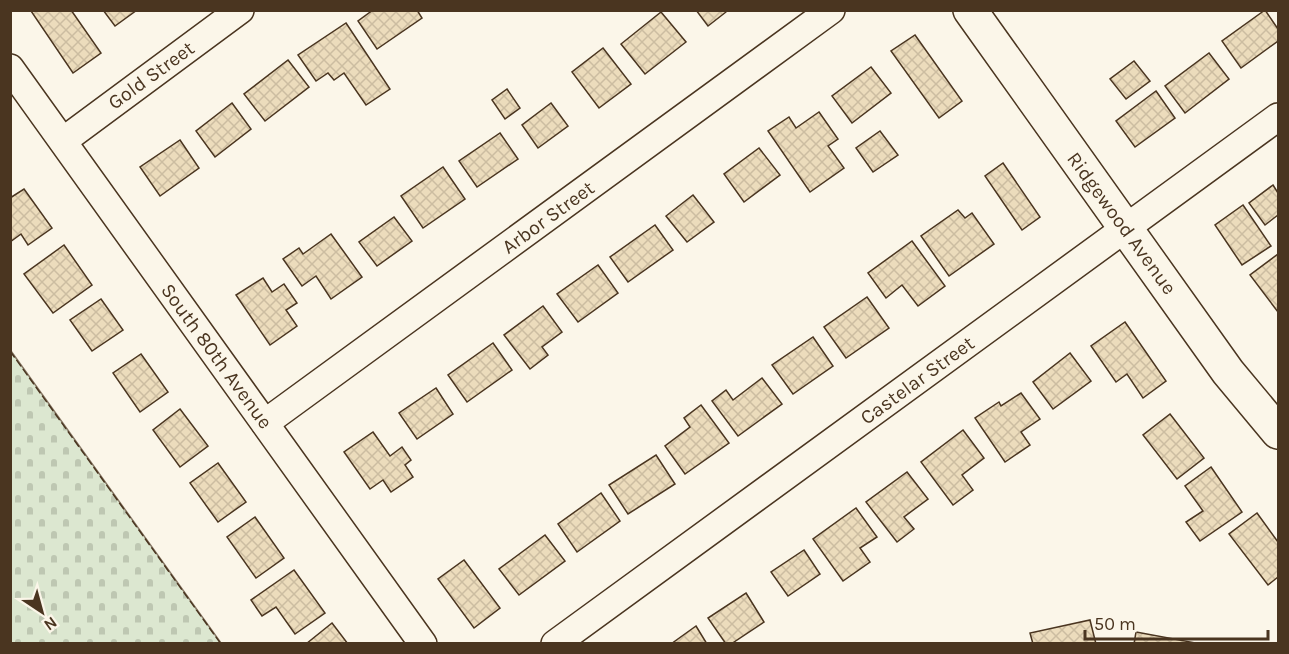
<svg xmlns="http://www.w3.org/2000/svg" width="1289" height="654" viewBox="0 0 1289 654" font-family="Karla,sans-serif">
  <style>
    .cemetery { fill: url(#cemetery-stones); stroke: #887966; stroke-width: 1.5 }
    .building { fill: url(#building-cross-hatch); stroke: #4a3520; stroke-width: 1.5 }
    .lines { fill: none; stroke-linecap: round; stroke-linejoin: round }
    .minor-casing { stroke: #4a3520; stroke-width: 30 }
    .major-casing { stroke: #4a3520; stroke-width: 36 }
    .minor { stroke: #fbf6e9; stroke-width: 27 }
    .major { stroke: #fbf6e9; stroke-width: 33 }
    .fence { stroke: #4a3520; stroke-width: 1.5; stroke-dasharray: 8 3; stroke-linecap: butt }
    .labels { text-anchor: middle; stroke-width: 4.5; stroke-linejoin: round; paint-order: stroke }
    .street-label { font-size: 20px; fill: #4a3520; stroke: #fbf6e9 }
  </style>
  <defs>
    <pattern id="cemetery-stones" width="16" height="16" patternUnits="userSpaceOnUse" patternTransform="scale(1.5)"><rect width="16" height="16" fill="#dce7d0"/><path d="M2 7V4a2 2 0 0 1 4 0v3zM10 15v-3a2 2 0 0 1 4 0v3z" fill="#bec7b2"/></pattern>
    <pattern id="building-cross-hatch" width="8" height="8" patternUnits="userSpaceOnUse" patternTransform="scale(1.5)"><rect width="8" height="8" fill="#ecdcbc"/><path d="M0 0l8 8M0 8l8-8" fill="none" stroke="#ccbda1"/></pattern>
  </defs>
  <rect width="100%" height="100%" fill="#fbf6e9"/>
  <!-- cemetery -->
  <path class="cemetery" d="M11,351l210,292h-210z"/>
  <!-- building -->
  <g class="building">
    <path d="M71,10l30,43 -28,20 -42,-62z"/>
    <path d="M103,10h34l-22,16z"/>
    <path d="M373,10h44l5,8 -45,31 -19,-28z"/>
    <path d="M696,10h30v2l-18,14z"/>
    <path d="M1265,10l13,19v12l-37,27 -19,-27z"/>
    <path d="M661,12l25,30 -41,32 -24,-30z"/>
    <path d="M346,23l44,66 -24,16 -22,-32 -10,7 -6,-7 -12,8 -18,-26z"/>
    <path d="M915,35l47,66 -23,17 -48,-67z"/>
    <path d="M603,48l28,36 -32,24 -27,-36z"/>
    <path d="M1209,53l20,26 -44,34 -20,-27z"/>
    <path d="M288,60l21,27 -44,34 -21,-27z"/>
    <path d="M1134,61l16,20 -24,18 -16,-20z"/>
    <path d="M871,67l20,26 -39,30 -20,-27z"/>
    <path d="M507,89l13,19 -15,11 -13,-19z"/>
    <path d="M1156,91l19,27 -40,29 -19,-26z"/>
    <path d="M232,103l19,26 -36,28 -19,-26z"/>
    <path d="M551,103l17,23 -30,22 -16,-23z"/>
    <path d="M819,112l19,27 -10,7 16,22 -34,24 -42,-61 21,-14 7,11z"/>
    <path d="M880,131l18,24 -25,17 -17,-24z"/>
    <path d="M500,133l18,26 -41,28 -18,-26z"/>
    <path d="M180,140l19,28 -39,28 -20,-29z"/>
    <path d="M759,148l21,27 -36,27 -20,-28z"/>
    <path d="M1003,163l37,54 -18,13 -37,-54z"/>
    <path d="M443,167l22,32 -42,29 -22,-32z"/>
    <path d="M1273,185l5,8v22l-13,10 -16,-22z"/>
    <path d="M24,189l28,39 -24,17 -7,-11 -11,8v-44z"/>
    <path d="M693,195l21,27 -27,20 -21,-26z"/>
    <path d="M1243,205l28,41 -29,19 -27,-40z"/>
    <path d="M958,210l7,8 7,-5 22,31 -45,32 -28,-40z"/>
    <path d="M394,217l18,24 -35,25 -18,-24z"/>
    <path d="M655,225l18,25 -45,32 -18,-25z"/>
    <path d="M331,234l31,43 -31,22 -15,-23 -14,10 -19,-27 16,-11 4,6z"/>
    <path d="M912,241l33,45 -27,20 -16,-21 -16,13 -18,-25z"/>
    <path d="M64,245l28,40 -39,28 -29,-39z"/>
    <path d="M1278,254v58l-28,-37z"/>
    <path d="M598,265l20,28 -40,29 -21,-28z"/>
    <path d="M263,278l9,14 12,-8 13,19 -11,7 11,16 -27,19 -34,-50z"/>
    <path d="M867,297l22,31 -43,30 -22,-31z"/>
    <path d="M101,299l22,31 -31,21 -22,-31z"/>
    <path d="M543,306l19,26 -20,15 6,8 -18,14 -26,-34z"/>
    <path d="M1125,322l41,59 -23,17 -16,-24 -11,8 -25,-36z"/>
    <path d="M813,337l20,29 -40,28 -21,-29z"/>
    <path d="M493,343l19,27 -45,32 -19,-27z"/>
    <path d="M1070,353l21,28 -38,28 -20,-27z"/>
    <path d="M141,354l27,38 -28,20 -27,-39z"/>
    <path d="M762,378l20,26 -44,32 -26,-35 14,-11 7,10z"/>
    <path d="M436,388l17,26 -36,25 -18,-26z"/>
    <path d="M1021,393l19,26 -19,13 9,13 -25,17 -30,-44 24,-16 2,4z"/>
    <path d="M701,405l28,38 -44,31 -20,-28 25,-19 -6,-9z"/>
    <path d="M180,409l28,37 -28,21 -27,-37z"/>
    <path d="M1170,414l34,44 -27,21 -34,-44z"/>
    <path d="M963,430l21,28 -22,17 11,15 -20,15 -32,-43z"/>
    <path d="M373,432l17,24 12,-9 9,13 -6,5 8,12 -22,15 -8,-12 -13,9 -26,-37z"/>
    <path d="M656,455l19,29 -47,30 -19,-29z"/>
    <path d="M218,463l28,39 -28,20 -28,-39z"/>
    <path d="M1211,467l31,45 -42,29 -14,-19 17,-11 -18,-25z"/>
    <path d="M907,472l21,27 -24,18 10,12 -17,13 -31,-40z"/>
    <path d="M601,493l19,28 -43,31 -19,-28z"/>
    <path d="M856,508l21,29 -17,11 10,14 -27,19 -30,-42z"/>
    <path d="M1257,513l21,29v35l-10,8 -39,-51z"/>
    <path d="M255,517l29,41 -28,20 -29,-41z"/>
    <path d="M545,535l20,26 -46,34 -20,-26z"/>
    <path d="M804,550l16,24 -32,22 -17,-24z"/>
    <path d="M464,560l36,48 -26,20 -36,-49z"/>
    <path d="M294,570l31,43 -30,21 -19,-27 -14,9 -11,-16z"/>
    <path d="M746,593l18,29 -33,22h-5l-18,-26z"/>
    <path d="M1090,620l6,24h-63l-3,-11z"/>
    <path d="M332,623l16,21h-42z"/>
    <path d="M696,626l11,18h-36z"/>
    <path d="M1136,632l60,11v1h-62z"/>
  </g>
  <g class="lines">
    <defs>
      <g id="minor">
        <path d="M10,68l413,576"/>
        <path d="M63,141l177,-131"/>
        <path d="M265,423l566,-413"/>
        <path d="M555,644l723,-527"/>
      </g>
      <path id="major" d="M970,10l258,362 50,60"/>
    </defs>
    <!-- minor casing -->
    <use href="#minor" class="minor-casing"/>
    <!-- major casing -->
    <use href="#major" class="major-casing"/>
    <!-- minor -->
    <use href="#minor" class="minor"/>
    <!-- major -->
    <use href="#major" class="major"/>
    <!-- fence -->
    <path class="fence" d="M10,351l211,293"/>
  </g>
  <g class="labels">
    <!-- street labels -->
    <g class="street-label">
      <text transform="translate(151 75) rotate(-36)" y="7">Gold Street</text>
      <text transform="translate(548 217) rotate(-36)" y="7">Arbor Street</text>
      <text transform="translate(1122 223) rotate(54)" y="7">Ridgewood Avenue</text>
      <text transform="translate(217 356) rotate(54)" y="7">South 80th Avenue</text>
      <text transform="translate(917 380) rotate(-36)" y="7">Castelar Street</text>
    </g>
  </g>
  <!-- border -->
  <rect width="1289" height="654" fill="none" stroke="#4a3520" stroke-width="24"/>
  <!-- north arrow -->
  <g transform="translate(42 612) rotate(144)" stroke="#fbf6e9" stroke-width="4.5" paint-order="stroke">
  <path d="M0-4.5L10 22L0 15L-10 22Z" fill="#4a3520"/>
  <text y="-9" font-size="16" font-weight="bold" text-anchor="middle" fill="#4a3520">N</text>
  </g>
  <!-- scale -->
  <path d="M1085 630v9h183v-9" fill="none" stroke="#4a3520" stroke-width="3"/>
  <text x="1094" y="630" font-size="18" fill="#4a3520" stroke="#fbf6e9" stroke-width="4.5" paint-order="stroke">50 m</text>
</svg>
